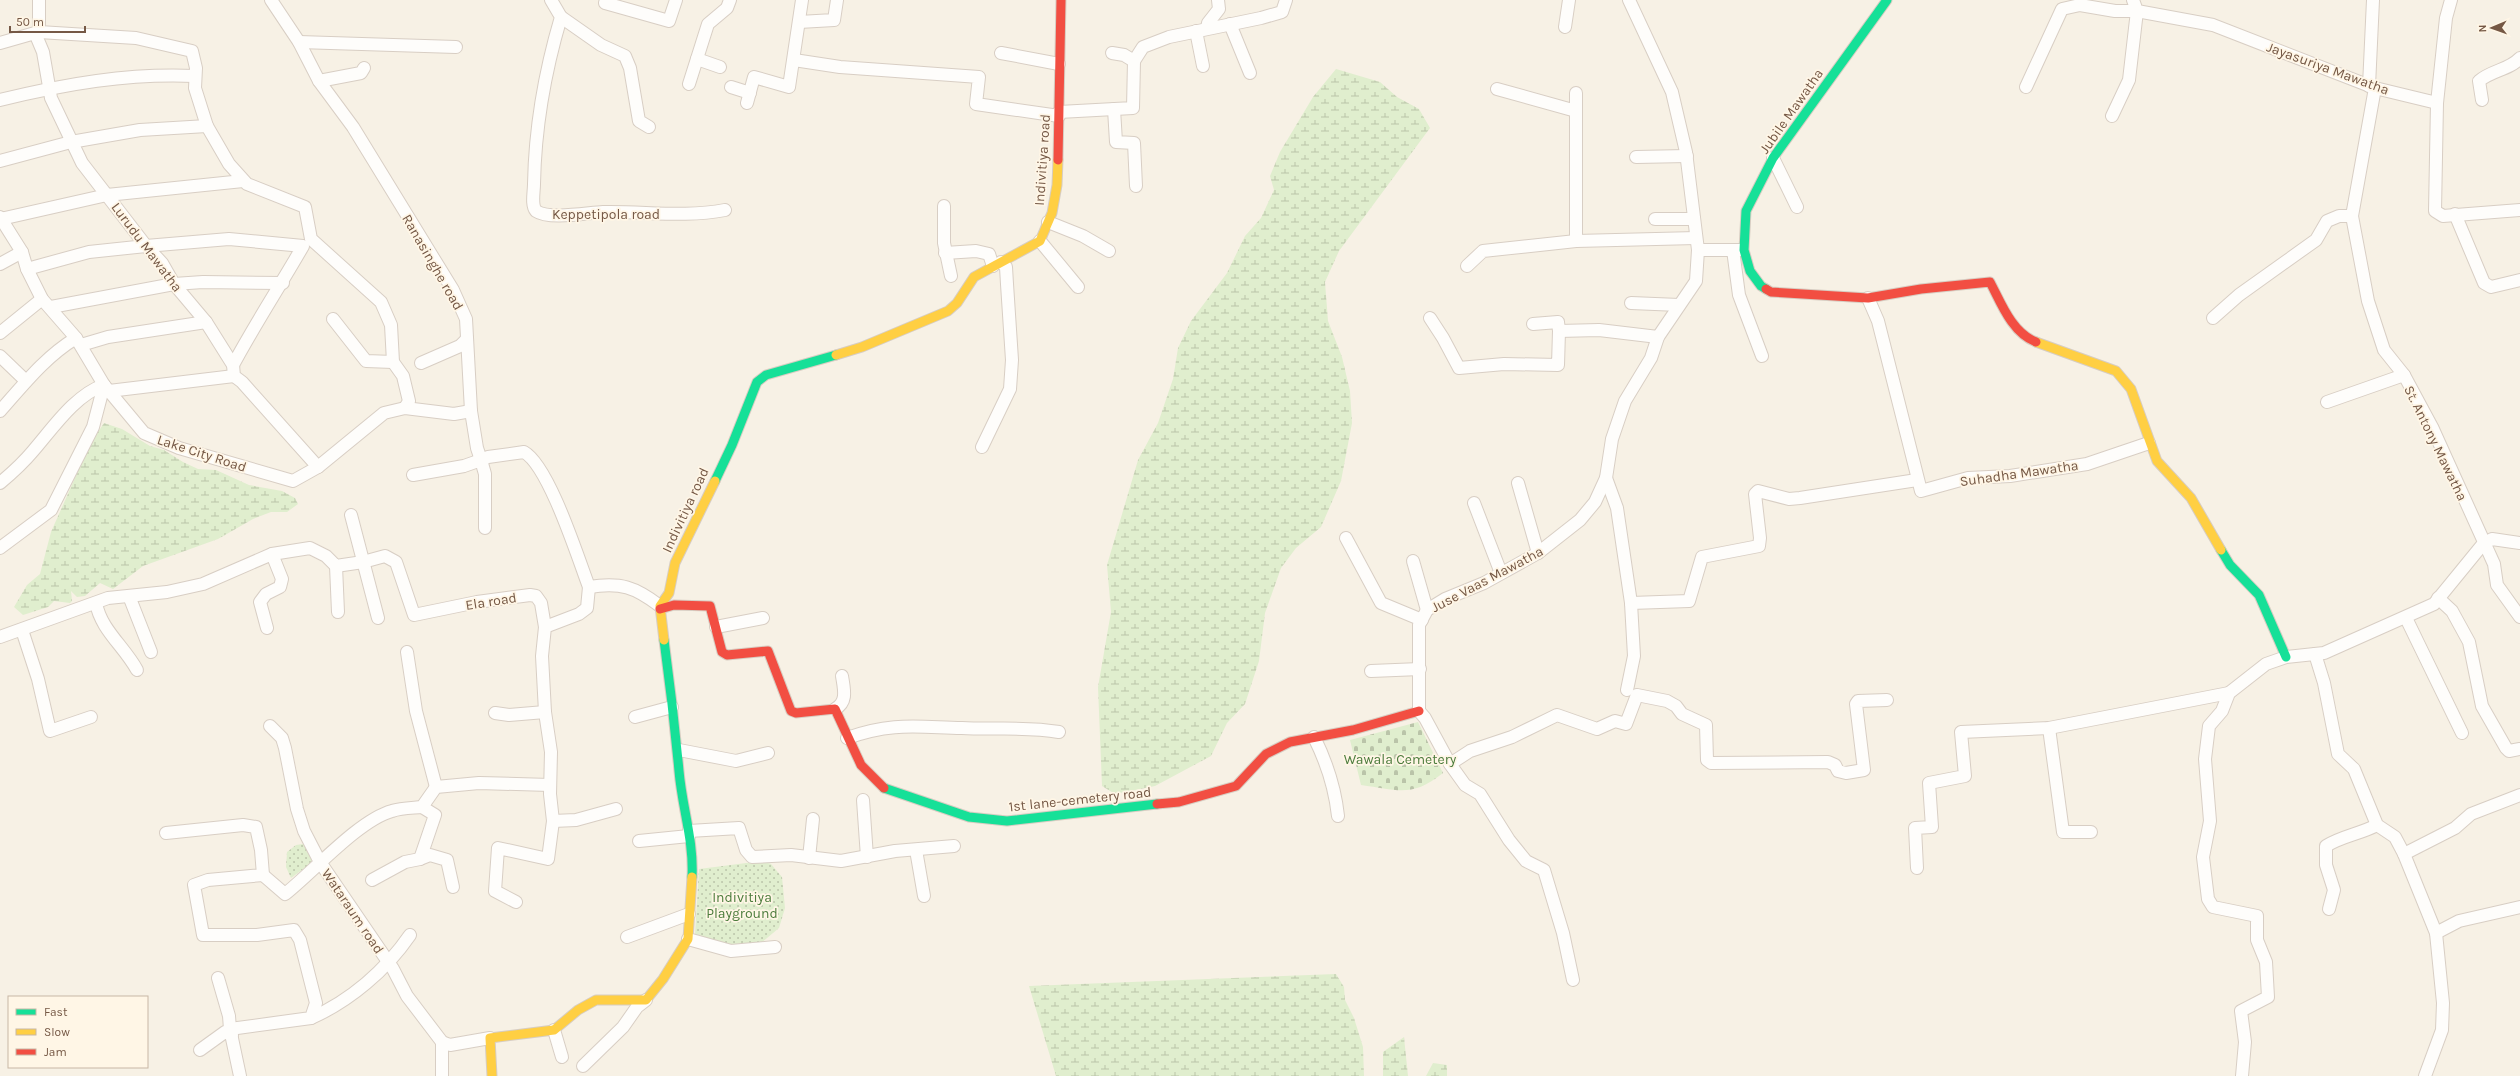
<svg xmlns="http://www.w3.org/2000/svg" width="2520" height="1076" viewBox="0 0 2520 1076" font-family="Karla,sans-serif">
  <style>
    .wetland { fill: url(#wetland-marsh) }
    .cemetery { fill: url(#cemetery-stones) }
    .park { fill: url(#park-dots) }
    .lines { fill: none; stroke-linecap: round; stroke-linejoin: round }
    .street-casing { stroke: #d8cec4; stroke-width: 14 }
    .fast-casing { stroke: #d7cdc2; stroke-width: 11 }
    .slow-casing { stroke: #d7cdc2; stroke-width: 11 }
    .jam-casing { stroke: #d7cdc2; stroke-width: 11 }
    .street { stroke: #fefdfb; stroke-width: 12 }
    .fast { stroke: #16e098; stroke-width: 9 }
    .slow { stroke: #ffcf43; stroke-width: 9 }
    .jam { stroke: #f24e42; stroke-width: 9 }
    .labels { text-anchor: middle; stroke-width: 3.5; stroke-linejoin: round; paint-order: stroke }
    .street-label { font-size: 14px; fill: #755845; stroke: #fff6e6 }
    .park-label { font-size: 14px; fill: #4c7c3c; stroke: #fff6e6 }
  </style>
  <defs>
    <pattern id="wetland-marsh" width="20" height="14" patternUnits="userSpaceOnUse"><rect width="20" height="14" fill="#e0eece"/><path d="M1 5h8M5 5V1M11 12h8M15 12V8" fill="none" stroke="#bac4a9"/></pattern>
    <pattern id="cemetery-stones" width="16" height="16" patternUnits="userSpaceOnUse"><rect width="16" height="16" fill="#e0eece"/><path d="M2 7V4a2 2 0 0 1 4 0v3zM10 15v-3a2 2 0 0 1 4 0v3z" fill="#bac4a9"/></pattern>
    <pattern id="park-dots" width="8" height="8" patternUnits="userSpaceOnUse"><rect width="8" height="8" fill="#e0eece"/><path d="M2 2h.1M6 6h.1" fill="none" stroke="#bac4a9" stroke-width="1.8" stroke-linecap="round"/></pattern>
  </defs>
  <rect width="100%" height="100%" fill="#f7f1e5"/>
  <!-- wetland -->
  <g class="wetland">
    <path d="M1336,69l44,13 17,15 22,12 11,19 -91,123 -14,31 3,39 14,36 8,34 2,32 -11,58 -20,46 -25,21 -15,20 -16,45 -6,48 -14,43 -18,19 -16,33 -56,30 -40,8 -13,-8 -4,-99 13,-75 -4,-47 31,-105 20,-37 15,-44 5,-31 13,-27 36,-48 18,-37 16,-18 13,-28 -4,-14 10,-24 33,-55z"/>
    <path d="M104,423l18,6 28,17 14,4 19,12 15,7 18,1 33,15 33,6 13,7 3,6 -11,8h-16l-18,7 -35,20 -75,27 -30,23 -13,-6 -15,13 -8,1 -6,-6 1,10 -2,2 -16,-2 -6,6 -25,8 -9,-8 13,-22 13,-11 11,-42 39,-88z"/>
    <path d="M1336,974l8,13 1,13 9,18 9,29 1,29h-308l-27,-90z"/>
    <path d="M1404,1037l4,39h-25v-24z"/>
    <path d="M1433,1063l14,2v11h-21z"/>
  </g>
  <!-- cemetery -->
  <path class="cemetery" d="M1418,722l25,51c-31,25 -45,17 -82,12l-11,-45z"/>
  <!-- park -->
  <g class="park">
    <path d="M303,844l11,14 -8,9 -15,11 -5,-11 1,-15 9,-7z"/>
    <path d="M762,861l9,3 11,13 3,31 -6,20 -19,16 -27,4 -38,-13 4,-66z"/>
  </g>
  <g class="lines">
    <defs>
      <g id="street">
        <path d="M39,0v32l-4,1 8,19 8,46 31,65 64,83 16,17 12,21 32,38 27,43 1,11 8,6 76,85"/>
        <path d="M271,0l28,42 20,39 34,46 100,163 13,29 5,92 6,37 4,12 7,-3 36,-5c25,14 54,106 65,135l-2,21 -8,6 -34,13 -3,29 3,56 6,40 -1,42 3,27 -5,38 -50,-11 -3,43 21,11"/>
        <path d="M551,0l10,17c-16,54 -26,111 -27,167 0,8 -3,21 2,27 13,9 50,2 67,1 41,-1 82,6 122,-2"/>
        <path d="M606,0l-1,3 64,18 7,-21"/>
        <path d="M2133,0l4,11 76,14 162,63 62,15 -2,108 8,5 77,-6"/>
        <path d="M561,17l40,28 24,11 5,12 9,53 10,6"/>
        <path d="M799,22l35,-2 3,-20"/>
        <path d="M1230,24l20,49"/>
        <path d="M1565,27l4,-27"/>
        <path d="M1207,28l1,-5 11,-14 -1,-9"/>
        <path d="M1196,31l7,35"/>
        <path d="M39,32l97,6 56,13 4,17 -1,20 12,38 22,38 18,20 58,23 6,32 70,63 10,23 2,37 10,14 6,25 -4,7"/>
        <path d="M299,42l157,5"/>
        <path d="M0,43l35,-10"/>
        <path d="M1001,53l58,11"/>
        <path d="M1112,53l12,2 10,6"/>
        <path d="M697,59l23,8"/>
        <path d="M794,60l46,7 139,10 -3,27 83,12"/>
        <path d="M319,81l42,-8 3,-5"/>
        <path d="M689,84l19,-60 19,-16 3,-8"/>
        <path d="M2369,86l4,-86"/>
        <path d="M731,87l19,6"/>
        <path d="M2026,87l36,-78 18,-4 35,6h22l-8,69 -17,36"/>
        <path d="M2375,88l-23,128 16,85 16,49 20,25 28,52 62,137 3,21 23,32"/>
        <path d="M1497,89l79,22"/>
        <path d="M1576,93v148l120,-3"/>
        <path d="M0,100c65,-16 128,-27 195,-24"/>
        <path d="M2482,100l-3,-19c13,-11 30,-11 41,-23"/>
        <path d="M747,103l7,-26 35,10 13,-87"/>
        <path d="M2437,103l9,-85 5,-18"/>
        <path d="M1114,109l2,33 18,1 2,43"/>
        <path d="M1059,112l74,-4 1,-47 9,-14 26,-10 92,-19 21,-6 4,-12"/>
        <path d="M1636,157l51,-1"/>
        <path d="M1773,158l24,49"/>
        <path d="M0,161l71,-19 69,-12 67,-4"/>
        <path d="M944,206v37l7,33"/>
        <path d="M2455,214l29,69 7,4 29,-7"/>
        <path d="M0,217l22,35 5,17 15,30 34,39 28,47 40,48 35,15 114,33 25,-14 66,-54 21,-5 49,6 17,-3"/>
        <path d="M1,219l106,-24 136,-14"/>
        <path d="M1655,219h39"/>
        <path d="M1048,222l35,14 26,15"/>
        <path d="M1040,241l38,46"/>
        <path d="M1698,250h42"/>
        <path d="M1733,250l6,45 23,61"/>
        <path d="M945,253l31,-2 13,3 4,12"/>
        <path d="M0,264l22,-12"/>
        <path d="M1467,266l16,-15 93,-10"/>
        <path d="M27,269l62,-17 57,-6 83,-7 74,7c-23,40 -48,78 -70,119"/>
        <path d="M1868,298l10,23 43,170 47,-13 42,-2 77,-12 62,-21"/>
        <path d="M1631,303l48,2"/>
        <path d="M51,307l123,-23 29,-2 80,1"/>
        <path d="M1430,318l13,20 16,30 45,-4 54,1 1,-34"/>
        <path d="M2213,318l26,-23 77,-55 11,-19 12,-5h13"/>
        <path d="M333,319l33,42 27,1"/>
        <path d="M1533,324l25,-2 1,9 40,-1 59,7"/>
        <path d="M0,333l42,-34"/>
        <path d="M81,345l27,-8 98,-15"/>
        <path d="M0,356l25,24"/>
        <path d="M421,363l39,-17 7,-7"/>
        <path d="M109,391l125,-15"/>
        <path d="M2327,402l77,-27"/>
        <path d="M0,411c24,-27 45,-54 76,-73"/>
        <path d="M982,447l28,-58 2,-29 -5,-76 -1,-17 -5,-5"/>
        <path d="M413,475l51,-9 17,-6 4,14v54"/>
        <path d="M1606,478l11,30 14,95 3,53 -7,34"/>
        <path d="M0,483c12,-10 23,-20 33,-32 20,-23 42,-56 71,-66"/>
        <path d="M1518,483l20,70"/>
        <path d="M1474,503l27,70"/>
        <path d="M351,515l27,103"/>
        <path d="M1346,538l35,65 41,17"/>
        <path d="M0,548l51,-38 42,-83 11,-42"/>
        <path d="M1413,561l14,49"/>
        <path d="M336,566l2,46"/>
        <path d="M589,587c32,-5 46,0 71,19"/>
        <path d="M129,596l22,56"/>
        <path d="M2438,598l14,13 17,31 13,64 24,42 3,3 11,-2"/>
        <path d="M96,603c5,27 28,43 41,67"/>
        <path d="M1631,603l58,-2 13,-44 57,-11 1,-8 -5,-44 3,-3 31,8 11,-1 117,-18"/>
        <path d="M2406,618l56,115"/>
        <path d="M716,627l47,-9"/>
        <path d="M267,628l-7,-26 6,-8 14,-7 2,-8 -10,-25"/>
        <path d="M22,630l16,49 12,52 41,-14"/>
        <path d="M0,637l108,-39 59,-6 36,-8 69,-30 38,-6 16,8 10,10 27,-4 22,-6 11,6 18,53 63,-13 53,-7 6,1 5,7 4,24"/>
        <path d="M407,652l9,59 20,76"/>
        <path d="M2315,654l9,29 14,71 16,15 23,56 18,12 9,17 32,79 7,70 -1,27 -17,46"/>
        <path d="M1371,671l49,-2"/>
        <path d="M835,709c13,-7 9,-20 7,-33"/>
        <path d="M495,713l14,2 36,-3"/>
        <path d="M635,717l37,-10"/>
        <path d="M270,726l12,12 3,10 12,61 7,22 16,31 73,107 14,27 35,46 8,3 40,-7"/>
        <path d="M2049,728l14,104h28"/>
        <path d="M1314,737c13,26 21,51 24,79"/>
        <path d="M847,738c45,-16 69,-11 115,-10 32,2 64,-2 97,4"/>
        <path d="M679,750l57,11 32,-8"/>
        <path d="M1450,764l20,-13 42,-14 45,-22 40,14 18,-8 11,3 11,-29 30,6 9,5 6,8 24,11 1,35 4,3 117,-1 7,3 3,6 8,2 18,-3 -8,-66 2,-3 29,-1"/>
        <path d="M863,800l4,57"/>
        <path d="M422,807l13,8 -15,44 10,-4 17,5 6,27"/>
        <path d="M553,821l23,-1 40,-11"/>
        <path d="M689,831l50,-3 7,22 6,7 39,-2 50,6 54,-10 59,-5"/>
        <path d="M166,833l77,-8 13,2 5,23 2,25 -55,5 -14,5 9,50h54l37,-5 6,10 16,63 -5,15 -81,11 10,47"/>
        <path d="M639,841l50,-5"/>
        <path d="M916,850l8,46"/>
        <path d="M2404,854l51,-26 16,-14 49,-19"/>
        <path d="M809,858l4,-39"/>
        <path d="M1917,868l-2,-40 17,-1 -3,-44 36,-7 -4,-44 88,-4 180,-35"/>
        <path d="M263,875l22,19c28,-22 74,-74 107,-83 9,-3 20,-3 30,-4l14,-20 43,-4 71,2"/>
        <path d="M372,880l33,-18 15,-3"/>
        <path d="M2329,909l5,-19 -8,-25v-19c16,-10 34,-12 51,-21"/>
        <path d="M2436,933l23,-12 61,-14"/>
        <path d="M627,937l62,-23"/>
        <path d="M688,939l43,12 44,-4"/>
        <path d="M218,978l11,38 1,13"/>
        <path d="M1573,980l-10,-47 -19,-63 -18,-9 -17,-21 -29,-46 -15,-9 -15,-21 -25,-46 -6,-7v-86l8,-15 18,-11 39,-16 54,-30 42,-33 15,-18 11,-24 6,-39 13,-38 26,-43 7,-21 38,-56 2,-31 -12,-98 -14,-60 -43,-92"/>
        <path d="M311,1018c39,-17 75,-48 99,-83"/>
        <path d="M554,1030l8,27"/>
        <path d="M442,1042v34"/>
        <path d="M200,1050l25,-18 7,3"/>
        <path d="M583,1066l40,-39 14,-20 9,-7"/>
        <path d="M2242,1076l3,-34 -4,-31 27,-14 -2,-35 -9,-22v-24l-44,-9 -5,-8 -5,-42 7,-36 -5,-62 4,-33 13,-15 7,-18 37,-29 20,-7 38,-4 110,-49 49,-60 9,-5 28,4"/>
      </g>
      <g id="fast">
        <path d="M1766,289l-5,-3 -11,-15 -6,-21 2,-39 27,-53 114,-158"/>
        <path d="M715,481l17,-36 25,-63 9,-7 70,-20"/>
        <path d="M2221,550l9,15 29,30 27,62"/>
        <path d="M664,640c6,44 11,88 15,131 3,36 15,70 13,106"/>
        <path d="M884,788l85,29 38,4 150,-17"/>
      </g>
      <g id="slow">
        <path d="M2036,342l80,29 15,18 26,72 34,37 30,52"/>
        <path d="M836,355l26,-8 86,-36 9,-8 17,-26 66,-36 12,-28 5,-28 1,-25"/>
        <path d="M664,640l-4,-34 9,-13 6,-30 40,-82"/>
        <path d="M492,1076l-2,-38 64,-8 24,-20 18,-10h50l17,-21 25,-40 4,-62"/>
      </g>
      <g id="jam">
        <path d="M1058,160l3,-160"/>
        <path d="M1766,289l5,3 97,6 53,-9 69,-7c11,21 22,51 46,60"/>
        <path d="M660,609l14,-4 36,1 12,46 5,3 41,-4 23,60 5,2 39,-4 26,56 23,23"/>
        <path d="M1157,804l22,-2 57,-16 30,-32 24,-12 63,-12 66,-19"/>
      </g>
    </defs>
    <!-- street casing -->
    <use href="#street" class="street-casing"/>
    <!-- fast casing -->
    <use href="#fast" class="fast-casing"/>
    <!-- slow casing -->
    <use href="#slow" class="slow-casing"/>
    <!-- jam casing -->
    <use href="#jam" class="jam-casing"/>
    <!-- street -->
    <use href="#street" class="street"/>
    <!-- fast -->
    <use href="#fast" class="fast"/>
    <!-- slow -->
    <use href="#slow" class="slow"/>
    <!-- jam -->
    <use href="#jam" class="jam"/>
  </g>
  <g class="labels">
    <!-- street labels -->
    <g class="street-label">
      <text transform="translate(2328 68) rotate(20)" y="5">Jayasuriya Mawatha</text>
      <text transform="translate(1791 111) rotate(-55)" y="5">Jubile Mawatha</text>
      <text transform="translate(1042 160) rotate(-86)" y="5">Indivitiya road</text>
      <text x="606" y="219">Keppetipola road</text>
      <text transform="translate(147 247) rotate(53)" y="5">Lurudu Mawatha</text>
      <text transform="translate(433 262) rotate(60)" y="5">Ranasinghe road</text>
      <text transform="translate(2436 443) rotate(64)" y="5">St. Antony Mawatha</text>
      <text transform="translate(202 453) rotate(18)" y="5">Lake City Road</text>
      <text transform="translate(2019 473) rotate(-8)" y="5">Suhadha Mawatha</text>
      <text transform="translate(685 510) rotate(-65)" y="5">Indivitiya road</text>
      <text transform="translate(1487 579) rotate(-28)" y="5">Juse Vaas Mawatha</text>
      <text transform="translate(491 601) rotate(-9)" y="5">Ela road</text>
      <text transform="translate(1080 799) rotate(-6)" y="5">1st lane-cemetery road</text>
      <text transform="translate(353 911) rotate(56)" y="5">Wataraum road</text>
    </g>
    <!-- park labels -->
    <g class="park-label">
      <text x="1400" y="764">Wawala Cemetery</text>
      <text x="742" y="902">Indivitiya<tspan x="742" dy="16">Playground</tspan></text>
    </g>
  </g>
  <!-- legend -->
  <rect x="8" y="996" width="140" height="72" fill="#fff6e6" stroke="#c8b7a6"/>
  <rect x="16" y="1009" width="20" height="6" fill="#16e098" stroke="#c8b7a6"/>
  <text x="44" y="1016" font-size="12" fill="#755845">Fast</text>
  <rect x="16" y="1029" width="20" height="6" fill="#ffcf43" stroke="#c8b7a6"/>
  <text x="44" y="1036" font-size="12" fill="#755845">Slow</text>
  <rect x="16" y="1049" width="20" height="6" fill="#f24e42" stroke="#c8b7a6"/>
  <text x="44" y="1056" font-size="12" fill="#755845">Jam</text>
  <!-- north arrow -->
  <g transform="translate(2492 28) rotate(268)" stroke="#fff6e6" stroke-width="3" paint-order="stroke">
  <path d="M0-3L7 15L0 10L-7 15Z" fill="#755845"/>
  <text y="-6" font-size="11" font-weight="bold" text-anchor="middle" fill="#755845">N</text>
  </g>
  <!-- scale -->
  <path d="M10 26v6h75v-6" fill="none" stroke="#755845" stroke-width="2"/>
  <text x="16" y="26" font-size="12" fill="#755845" stroke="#fff6e6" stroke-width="3" paint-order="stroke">50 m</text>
</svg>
